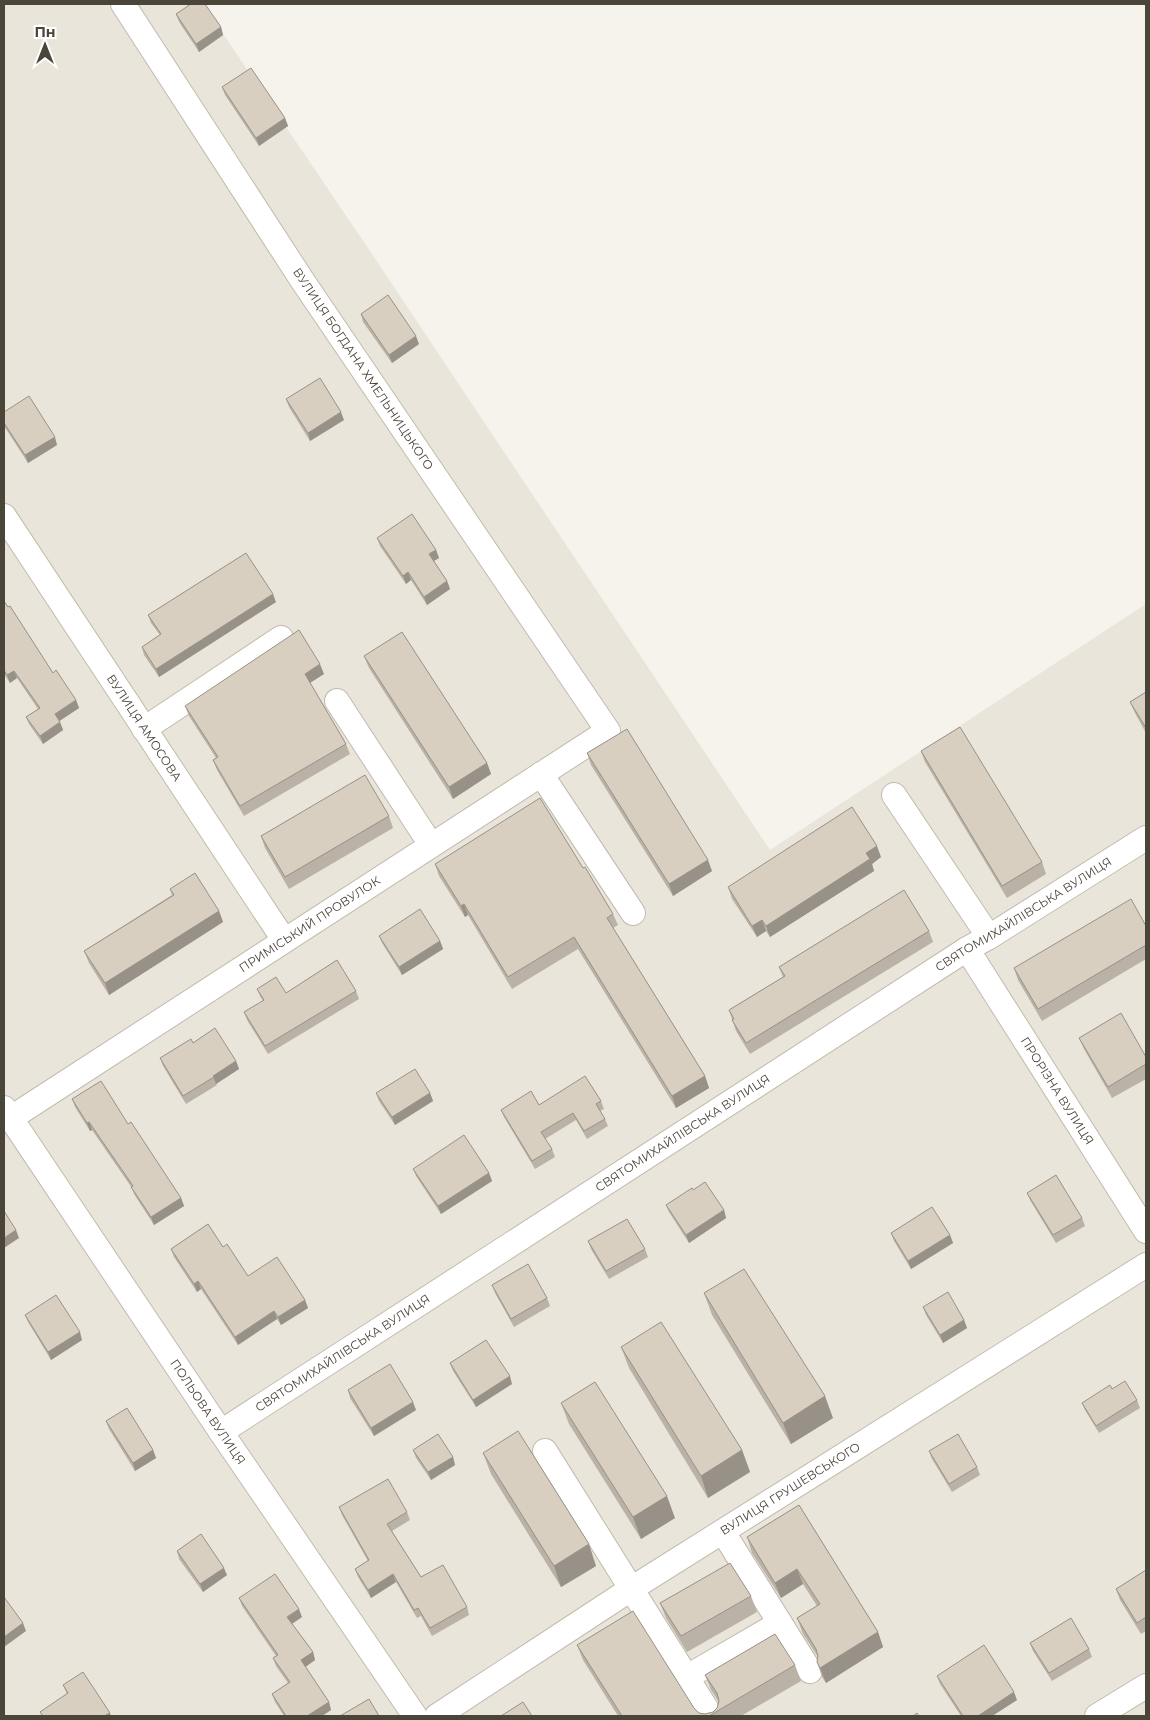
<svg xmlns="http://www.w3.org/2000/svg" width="1150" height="1720" viewBox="0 0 1150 1720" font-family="Montserrat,sans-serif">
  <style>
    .residential { fill: #eae5da }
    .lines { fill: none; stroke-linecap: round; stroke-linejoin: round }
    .minor-casing { stroke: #c2bbae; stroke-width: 26 }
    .minor { stroke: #fff; stroke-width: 24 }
    .wall { fill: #bab2a6 }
    .shaded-wall { fill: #979187 }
    .building { fill: #d8cfc1; stroke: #979187 }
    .labels { text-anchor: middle; stroke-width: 4; stroke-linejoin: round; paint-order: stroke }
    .street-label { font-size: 12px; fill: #4b4439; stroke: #fff }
  </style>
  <rect width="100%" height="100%" fill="#f6f3ec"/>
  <!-- residential -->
  <path class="residential" d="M4,4h199l175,259 392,587 376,-246v1112h-1142z"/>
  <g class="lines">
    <defs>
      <g id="minor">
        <path id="s1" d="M4,516l280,424"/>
        <path d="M337,701l94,144"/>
        <path d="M144,729l137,-91"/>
        <path d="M541,774l92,139"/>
        <path d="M894,795l95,142"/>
        <path id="s2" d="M967,949l179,282"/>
        <path id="s3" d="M4,1108l217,324 194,284"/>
        <path id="s4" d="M11,1118l597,-387 -306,-451 -179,-276"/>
        <path id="s5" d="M221,1432l746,-483 22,-12 157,-99"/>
        <path d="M545,1451l166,265"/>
        <path d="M723,1532l87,139"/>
        <path d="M687,1677l93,-54"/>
        <path id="s6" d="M437,1716l194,-127 515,-324"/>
        <path d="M1097,1716l49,-30"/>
      </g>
    </defs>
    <!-- minor casing -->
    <use href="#minor" class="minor-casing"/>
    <!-- minor -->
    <use href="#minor" class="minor"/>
  </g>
  <!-- wall -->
  <g class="wall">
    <path d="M176,14l45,13 2,8 -24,17 -20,-30z"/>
    <path d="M222,87l63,31 3,8 -29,20 -34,-51z"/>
    <path d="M361,314l58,30 -27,19 -29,-41z"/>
    <path d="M286,399l58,21 -34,21 -21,-34z"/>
    <path d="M4,412l53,33 -29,18 -24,-37z"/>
    <path d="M377,538l59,12 3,8 -5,3 13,20 3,8 -23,16 -16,-25 -5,4 -26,-38z"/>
    <path d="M4,601l49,72 23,27 3,8 -20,13 4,9 -20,14 -14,-20 -3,-7 12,-8 -21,-31 -7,5 -6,-9z"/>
    <path d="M276,602l-117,75 -15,-22 -2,-8 18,-12 -9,-12 -3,-8z"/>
    <path d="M364,656l123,107 4,11 -38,25 -84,-131z"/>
    <path d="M324,674l-14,9 36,61 4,10 -106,62 -27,-46 -4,-10 3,-2 -27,-42 -4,-10z"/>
    <path d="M1146,692v41l-11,-20 -5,-11z"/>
    <path d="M921,751l121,111 4,12 -39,24 -82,-136z"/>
    <path d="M587,753l125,118 -39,25 -82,-131z"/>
    <path d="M389,816l4,12 -104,61 -24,-41 -4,-12z"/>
    <path d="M881,857l-9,7 2,7 -104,66 -4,-6 -9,6 -25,-38 -4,-12z"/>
    <path d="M435,864l148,4 30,46 5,11 -5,3 92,148 4,12 -33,20 -98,-159 -66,40 -44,-74 -3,2 -26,-41z"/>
    <path d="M170,889l49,22 4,11 -114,73 -20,-32 -5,-12 88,-56z"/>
    <path d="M1146,926v33l-104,62 -24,-41 -4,-12z"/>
    <path d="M929,931l4,11 -183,112 -14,-23 -7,-21 54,-33 -4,-10z"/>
    <path d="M379,936l61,5 3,8 -41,26 -20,-32z"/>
    <path d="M257,989l29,4 70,-2 3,8 -91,55 -21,-34 -3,-8 19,-11 -3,-5z"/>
    <path d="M1079,1038l67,19v22l-34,19 -28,-49z"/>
    <path d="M193,1043l43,18 3,8 -23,15 1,1 -31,19 -23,-38 -3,-8z"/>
    <path d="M376,1093h54l3,8 -38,24 -16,-24z"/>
    <path d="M72,1099l56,25 53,74 3,8 -30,19 -20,-31 -2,-6 -40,-58 -2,1 -15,-24z"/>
    <path d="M601,1101l3,8 -4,2 5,8 3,7 -21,13 -11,-19 -31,19 7,10 3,8 -20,12 -31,-52 -3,-7 38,-5z"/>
    <path d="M413,1169l76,4 3,8 -51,33 -25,-38z"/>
    <path d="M693,1190l31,20 2,8 -37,25 -20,-31 -3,-7z"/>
    <path d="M1027,1193l55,25 3,8 -29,17 -26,-43z"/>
    <path d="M891,1233l59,2 3,8 -42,26 -17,-28z"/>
    <path d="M588,1241l57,8 3,8 -39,22 -18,-30z"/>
    <path d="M223,1247l25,29 57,24 3,8 -27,17 -4,-6 -39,26 -37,-56 -4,3 -23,-35 -3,-8z"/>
    <path d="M492,1285l55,13 3,8 -36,21 -19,-34z"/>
    <path d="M704,1293l129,125 -42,26 -79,-129z"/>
    <path d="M923,1307l41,13 3,8 -24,15 -17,-28z"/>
    <path d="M25,1315l57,25 -31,20 -23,-38z"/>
    <path d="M621,1347l121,103 8,22 -42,26 -79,-130z"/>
    <path d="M450,1363l62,21 -36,23 -23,-36z"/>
    <path d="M1112,1389l25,11 3,8 -41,25 -14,-23 -3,-7z"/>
    <path d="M348,1390l68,20 -42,26 -24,-38z"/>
    <path d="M561,1403l114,115 -34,21 -72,-115z"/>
    <path d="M106,1421l47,29 3,8 -21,13 -26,-42z"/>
    <path d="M413,1450l40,7 2,8 -24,15 -15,-22z"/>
    <path d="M929,1451l48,16 3,8 -28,17 -20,-33z"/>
    <path d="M483,1453l113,113 -35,21 -70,-113z"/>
    <path d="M799,1505l79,127 5,15 -57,36 -4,-6 -5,-15 1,-5 -15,-23 -6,-16 20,-12 -14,-22 -22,14 -29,-45 -5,-16z"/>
    <path d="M339,1507l68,5 3,8 -18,11 29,46 46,30 2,8 -37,21 -11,-20 -4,2 -21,-36 -25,16 -13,-21 -3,-8 13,-8 -26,-46z"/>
    <path d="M177,1551l50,24 -24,17 -24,-33z"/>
    <path d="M1146,1570v61l-5,3 -21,-34 -4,-11z"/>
    <path d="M751,1596l6,16 -70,40 -21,-34 -6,-15z"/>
    <path d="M239,1598l63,19 -10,7 21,28 2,8 -10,7 24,35 2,8 -9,6h-38l-9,-14 -3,-8 16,-11 -12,-17 -3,-8 3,-2 -34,-50z"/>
    <path d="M1030,1643l59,6 3,8 -40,24 -19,-30z"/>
    <path d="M577,1645l117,63 5,5 6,1 8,-2 4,-4 2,-6 -8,-12 -6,-15 90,-10 6,16 -60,35h-123l-35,-56z"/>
    <path d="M937,1676l80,24 -25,16h-31l-21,-32z"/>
    <path d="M63,1685l48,31h-69l-2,-4 27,-18z"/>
  </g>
  <!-- shaded-wall -->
  <g class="shaded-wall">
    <path d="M221,27l2,8 -24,17 -3,-8z"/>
    <path d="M285,118l3,8 -29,20 -3,-8z"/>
    <path d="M416,336l3,8 -27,19 -3,-8z"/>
    <path d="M341,412l3,8 -34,21 -2,-8z"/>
    <path d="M55,437l2,8 -29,18 -3,-8z"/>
    <path d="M436,550l3,8 -7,4 -3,-8z"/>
    <path d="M408,572l3,8 -5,4 -3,-8z"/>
    <path d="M447,581l3,8 -23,16 -3,-8z"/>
    <path d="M273,594l3,8 -117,75 -3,-8z"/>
    <path d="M320,664l4,10 -16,10 -3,-10z"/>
    <path d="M14,671l3,7 -7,5 -3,-8z"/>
    <path d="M76,700l3,8 -21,14 -3,-8z"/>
    <path d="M60,722l3,8 -20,14 -3,-8z"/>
    <path d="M487,763l4,11 -38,25 -4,-12z"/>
    <path d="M877,846l4,11 -9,7 2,7 -104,66 -4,-11 100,-73z"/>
    <path d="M708,860l4,11 -39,25 -4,-12z"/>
    <path d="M464,904l4,11 -3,2 -4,-11z"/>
    <path d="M219,911l4,11 -114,73 -4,-12z"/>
    <path d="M762,920l4,11 -9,6 -5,-11z"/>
    <path d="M440,941l3,8 -41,26 -3,-8z"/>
    <path d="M236,1061l3,8 -23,15 -3,-8z"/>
    <path d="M705,1076l4,12 -33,20 -4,-12z"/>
    <path d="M430,1093l3,8 -38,24 -3,-8z"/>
    <path d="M89,1122l3,8 -2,1 -3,-8z"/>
    <path d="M489,1173l3,8 -51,33 -3,-8z"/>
    <path d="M181,1198l3,8 -30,19 -3,-8z"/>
    <path d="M724,1210l2,8 -37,25 -3,-8z"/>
    <path d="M16,1230l3,8 -15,10v-10z"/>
    <path d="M950,1235l3,8 -42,26 -3,-8z"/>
    <path d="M198,1281l3,8 -4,3 -3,-8z"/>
    <path d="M305,1300l3,8 -27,17 -3,-8z"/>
    <path d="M274,1311l3,8 -39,26 -3,-8z"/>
    <path d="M964,1320l3,8 -24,15 -3,-8z"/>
    <path d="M80,1332l2,8 -31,20 -3,-8z"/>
    <path d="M510,1376l2,8 -36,23 -3,-7z"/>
    <path d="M825,1396l8,22 -42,26 -8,-21z"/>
    <path d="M413,1402l3,8 -42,26 -3,-8z"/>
    <path d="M153,1450l3,8 -21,13 -2,-8z"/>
    <path d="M742,1450l8,22 -42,26 -7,-22z"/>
    <path d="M453,1457l2,8 -24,15 -3,-8z"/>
    <path d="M667,1496l8,22 -34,21 -8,-22z"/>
    <path d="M589,1544l7,22 -35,21 -7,-21z"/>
    <path d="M224,1568l3,7 -24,17 -3,-8z"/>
    <path d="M797,1569l6,15 -22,14 -6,-15z"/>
    <path d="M393,1574l3,8 -25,16 -3,-8z"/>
    <path d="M299,1609l3,8 -12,8 -3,-8z"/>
    <path d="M23,1623l3,8 -22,16v-10z"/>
    <path d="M878,1632l5,15 -57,36 -6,-15z"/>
    <path d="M313,1652l2,8 -11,8 -3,-8z"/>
    <path d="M1014,1692l3,8 -25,16h-14z"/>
    <path d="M329,1702l2,8 -9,6h-15z"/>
    <path d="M110,1713l1,3h-7z"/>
  </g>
  <!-- building -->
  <g class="building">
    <path d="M191,4h14l16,23 -25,17 -20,-30z"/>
    <path d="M251,68l34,50 -29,20 -34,-51z"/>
    <path d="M388,295l28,41 -27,19 -28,-41z"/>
    <path d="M320,378l21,34 -33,21 -22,-34z"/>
    <path d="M29,396l26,41 -30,18 -21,-32v-11z"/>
    <path d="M412,514l24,36 -7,4 18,27 -23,16 -16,-25 -5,4 -26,-38z"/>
    <path d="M246,553l27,41 -117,75 -14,-22 19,-13 -13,-19z"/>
    <path d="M4,601l4,6 2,-1 43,67 3,-3 20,30 -21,14 5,8 -20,14 -14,-19 14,-9 -26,-37 -7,4 -3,-5z"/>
    <path d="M299,630l21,34 -15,10 41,70 -106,62 -27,-46 5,-3 -33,-51z"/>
    <path d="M402,632l85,131 -38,24 -85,-131z"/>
    <path d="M1146,692v36l-16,-26z"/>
    <path d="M960,727l82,135 -40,24 -81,-135z"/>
    <path d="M627,729l81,131 -39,24 -82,-131z"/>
    <path d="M365,775l24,41 -104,61 -24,-41z"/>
    <path d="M540,798l43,70 2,-1 28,47 -6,4 98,158 -33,20 -98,-159 -66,40 -44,-73 -3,2 -26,-42z"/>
    <path d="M852,807l25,39 -11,7 4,6 -104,67 -4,-6 -10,6 -24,-39z"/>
    <path d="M195,873l24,38 -114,72 -21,-32 90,-56 -4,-6z"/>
    <path d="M904,890l25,41 -183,112 -14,-23 2,-1 -5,-9 56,-34 -6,-9z"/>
    <path d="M1131,899l15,27v19l-108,64 -24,-41z"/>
    <path d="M420,909l20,32 -41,26 -20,-31z"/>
    <path d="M337,960l19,31 -91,55 -21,-34 20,-12 -7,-11 19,-12 10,16z"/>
    <path d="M1121,1013l25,44v7l-38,23 -29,-49z"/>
    <path d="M215,1028l21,33 -23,15 1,1 -31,19 -23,-38 31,-19 2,4z"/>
    <path d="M415,1069l15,24 -38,24 -16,-24z"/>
    <path d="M585,1076l16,25 -5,3 9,15 -21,12 -11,-18 -32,19 11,17 -20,12 -31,-51 30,-19 8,14z"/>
    <path d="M101,1081l27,43 3,-2 50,76 -30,19 -20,-30 2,-1 -44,-64 -2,1 -15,-24z"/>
    <path d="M464,1135l25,38 -51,33 -25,-37z"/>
    <path d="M1056,1175l26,43 -29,17 -26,-42z"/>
    <path d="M705,1182l19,28 -38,25 -20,-30 26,-17 1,2z"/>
    <path d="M932,1207l18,28 -42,26 -17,-28z"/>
    <path d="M4,1211l12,19 -12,8z"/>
    <path d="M627,1219l18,30 -39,22 -18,-30z"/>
    <path d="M208,1224l15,23 4,-3 21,32 29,-19 28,43 -27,17 -4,-6 -39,26 -37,-56 -4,3 -23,-35z"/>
    <path d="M528,1264l19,34 -36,21 -19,-34z"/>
    <path d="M744,1269l81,127 -42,27 -79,-130z"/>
    <path d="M948,1292l16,28 -24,15 -17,-28z"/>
    <path d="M56,1295l24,37 -32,20 -23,-37z"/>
    <path d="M661,1322l81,128 -41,26 -80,-129z"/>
    <path d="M486,1340l24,36 -37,24 -23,-37z"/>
    <path d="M390,1364l23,38 -42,26 -23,-38z"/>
    <path d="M1125,1381l12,19 -41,26 -14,-23 28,-18 2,4z"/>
    <path d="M595,1382l72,114 -34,21 -72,-114z"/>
    <path d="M127,1408l26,42 -20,13 -27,-42z"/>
    <path d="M518,1431l71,113 -35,22 -71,-113z"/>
    <path d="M438,1434l15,23 -25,15 -15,-22z"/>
    <path d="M958,1434l19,33 -28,17 -20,-33z"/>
    <path d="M388,1479l19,33 -20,12 34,53 22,-12 24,42 -37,21 -12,-20 -4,2 -21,-36 -25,16 -13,-21 14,-9 -30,-53z"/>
    <path d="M799,1505l79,127 -58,36 -3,-6 1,-6 -2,-7 -19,-31 23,-14 -23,-35 -22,14 -28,-46z"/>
    <path d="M201,1534l23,34 -24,16 -23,-33z"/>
    <path d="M730,1563l21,33 -70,40 -21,-33z"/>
    <path d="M1146,1570v47l-9,6 -21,-34z"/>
    <path d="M275,1574l24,35 -12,8 26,35 -12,8 28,42 -22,14h-21l-14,-22 18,-12 -17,-24 5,-3 -39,-57z"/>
    <path d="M4,1597l19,26 -19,14z"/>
    <path d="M633,1611l61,97 5,5 6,1 8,-2 4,-4 2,-7 -2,-8 -12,-18 70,-41 20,31 -86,51h-87l-45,-71z"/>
    <path d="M1071,1618l18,31 -40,24 -19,-30z"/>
    <path d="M984,1645l30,47 -36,24h-15l-26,-40z"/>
    <path d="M83,1672l27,41 -6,3h-61l-3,-4 28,-19 -5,-8z"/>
    <path d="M369,1699l10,17h-39z"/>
    <path d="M523,1702l9,14h-31z"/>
    <path d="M917,1713l2,3h-6z"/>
  </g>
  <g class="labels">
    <!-- street labels -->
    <g class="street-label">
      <text transform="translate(363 369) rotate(56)" y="4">ВУЛИЦЯ БОГДАНА ХМЕЛЬНИЦЬКОГО</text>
      <text dy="4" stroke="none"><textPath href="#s1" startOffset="254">ВУЛИЦЯ АМОСОВА</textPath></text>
      <text dy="4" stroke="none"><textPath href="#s5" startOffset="955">СВЯТОМИХАЙЛІВСЬКА ВУЛИЦЯ</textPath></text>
      <text dy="4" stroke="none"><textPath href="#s4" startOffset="356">ПРИМІСЬКИЙ ПРОВУЛОК</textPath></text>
      <text dy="4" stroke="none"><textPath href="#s2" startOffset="168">ПРОРІЗНА ВУЛИЦЯ</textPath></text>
      <text dy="4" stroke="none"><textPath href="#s5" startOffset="550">СВЯТОМИХАЙЛІВСЬКА ВУЛИЦЯ</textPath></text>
      <text dy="4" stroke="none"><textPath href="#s5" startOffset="145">СВЯТОМИХАЙЛІВСЬКА ВУЛИЦЯ</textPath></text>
      <text dy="4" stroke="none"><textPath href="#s3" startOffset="366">ПОЛЬОВА ВУЛИЦЯ</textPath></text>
      <text dy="4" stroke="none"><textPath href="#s6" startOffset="420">ВУЛИЦЯ ГРУШЕВСЬКОГО</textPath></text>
    </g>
  </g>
  <!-- border -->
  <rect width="1150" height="1720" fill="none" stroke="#4b4439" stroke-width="10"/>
  <!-- north arrow -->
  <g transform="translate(45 45)" stroke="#ffffff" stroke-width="4" paint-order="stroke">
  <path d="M0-4L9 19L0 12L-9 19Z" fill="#4b4439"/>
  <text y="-8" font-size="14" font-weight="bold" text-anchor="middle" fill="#4b4439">Пн</text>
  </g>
</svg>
